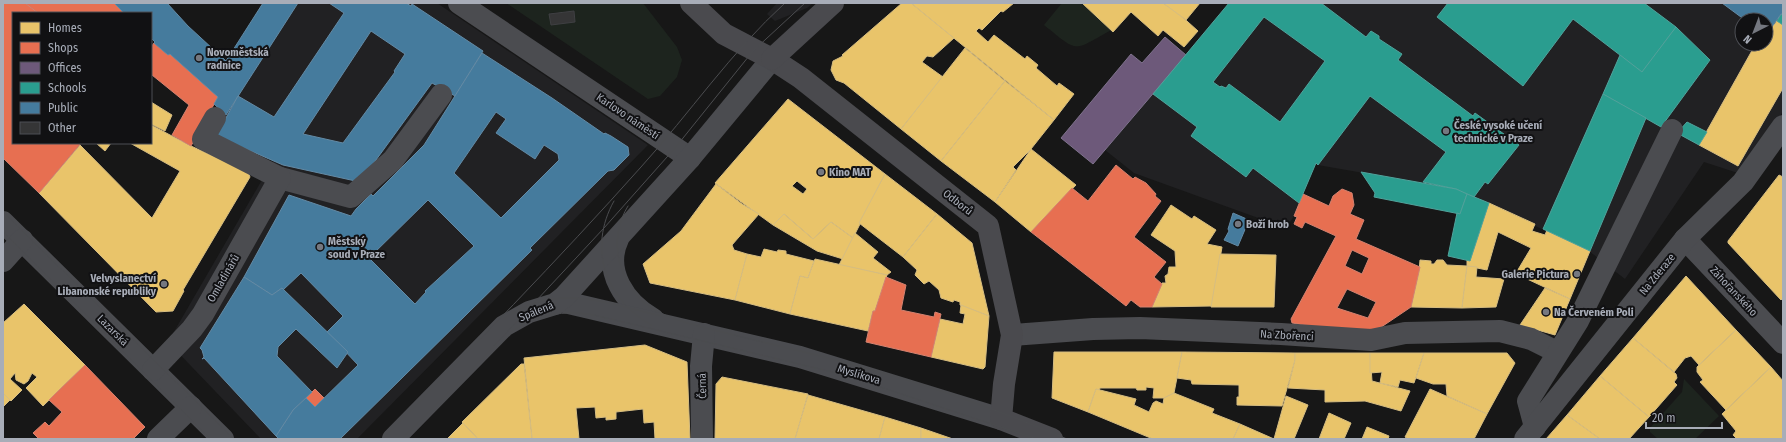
<svg xmlns="http://www.w3.org/2000/svg" width="1786" height="442" viewBox="0 0 1786 442" font-family="'Fira Sans Condensed',sans-serif">
  <style>
    .built { fill: #212123; fill-rule: evenodd }
    .green { fill: #1d241e; fill-rule: evenodd }
    .homes { fill: #e9c46a; stroke: #d6bd81; fill-rule: evenodd }
    .shops { fill: #e76f51; stroke: #d48270; fill-rule: evenodd }
    .offices { fill: #6d597a; stroke: #7f728d }
    .schools { fill: #2a9d8f; stroke: #50a29b; fill-rule: evenodd }
    .public { fill: #457b9d; stroke: #638aa5; fill-rule: evenodd }
    .building { fill: #353536; stroke: #3f4043 }
    .lines { fill: none; stroke-linecap: round; stroke-linejoin: round }
    .street { stroke: #4b4c50; stroke-width: 22 }
    .secondary { stroke: #4a4a4e; stroke-width: 22 }
    .tram { stroke: #4b4c4f; stroke-width: 1 }
    .poi-dot { fill: #757880; stroke: #111113; stroke-width: 1.5 }
    .labels { text-anchor: middle; stroke-width: 4; stroke-linejoin: round; paint-order: stroke }
    .poi-label { font-size: 11px; font-weight: bold; fill: #a8adb8; stroke: #111113; text-anchor: start }
    .street-label { font-size: 11px; fill: #a8adb8; stroke: #111113 }
  </style>
  <rect width="100%" height="100%" fill="#171717"/>
  <!-- built -->
  <g class="built">
    <path d="M298,3h139l211,142 -291,294h-96l-93,-97 105,-181 -57,-25 10,-21 29,-48z"/>
    <path d="M777,3h36l-6,5 -32,13 -8,-7z"/>
    <path d="M1229,3h554v108l-39,64 -40,-13 -79,117 -36,-28 -133,-62 -138,-24 -2,-2 -22,53 -8,12 -152,-55 -29,-23zM1742,20h24v24h-24z"/>
  </g>
  <!-- green -->
  <g class="green">
    <path d="M506,3h137l34,44 5,13 -5,17 -17,19 -12,3zM574,11l1,11 -24,3 -1,-12z"/>
    <path d="M1062,3h20l29,27c-39,22 -32,23 -67,-5z"/>
    <path d="M1684,379l35,37 -24,23h-37l-8,-7v-4l32,-36z"/>
  </g>
  <!-- homes -->
  <g class="homes">
    <path d="M902,3h9l43,35 -21,19 -6,-1 -5,6 21,15 -42,52 -57,-46 -8,-3 -5,-10 2,-9 10,-5 -1,-1z"/>
    <path d="M911,3h103l-11,9 -2,-1 -19,19 -3,-2 -3,3 12,11 6,-7 31,24 2,-3 11,9 -2,3 21,18 2,-3 15,11 -20,26z"/>
    <path d="M1082,3h81l15,10 20,18 -14,16 -21,-17 -5,6 -27,-24 -18,20z"/>
    <path d="M1163,3h37l-14,17z"/>
    <path d="M1777,21l6,4v63l-45,78 -39,-21 55,-98 -4,-3h16v-9z"/>
    <path d="M965,48l40,33 -64,80 -40,-32z"/>
    <path d="M1005,81l49,39 -23,29 -18,18 3,3 -21,32 -54,-41z"/>
    <path d="M788,99l97,75 -32,64 -22,-16 -18,17 -29,-25 -11,11 -58,-42zM797,181l10,8 -4,5 -11,-8z"/>
    <path d="M151,102l21,13 -7,16 -14,-7z"/>
    <path d="M151,125l40,21 57,26 2,5 -67,113 1,1 -11,20 -17,1 -117,-119 41,-48 72,73 28,-47 -50,-28h21z"/>
    <path d="M96,143h15l-6,8z"/>
    <path d="M1031,149l45,36 -45,47 -36,-30z"/>
    <path d="M885,174l52,40 -34,43 -44,-34z"/>
    <path d="M1779,175l4,2v121l-2,2 -53,-57v-2z"/>
    <path d="M716,184l26,20 17,10 -27,31 2,5 13,4 -12,46 -85,-17 -7,-19 38,-33z"/>
    <path d="M1489,203l46,21 -3,7 13,4 2,-5 43,21 -20,48 -45,-21 -19,-5v-2l10,2 15,-25 -33,-16 -11,38 -20,-4v-6l3,1z"/>
    <path d="M1171,205l21,14 2,-3 22,14 -9,14 15,3 -10,59 -60,1 10,-24h4l-1,-7 3,-2 1,-7h7l-1,-16 -24,-16z"/>
    <path d="M784,214l29,25 18,-17 22,16 -10,21 -26,-8 -44,-26z"/>
    <path d="M937,214l35,29 17,73 -29,-11v-3l-6,-2 -1,2 -12,-4 -2,-8 -10,-9 -5,3 -9,-9 2,-5 -14,-13z"/>
    <path d="M855,233l23,19 -5,6 18,14 -4,3 -48,-10z"/>
    <path d="M764,249l13,3 1,-2 8,1v3l28,7 -6,17 -8,-2 -10,38 -55,-14 12,-46 14,3z"/>
    <path d="M1220,254l56,1 -2,52h-63z"/>
    <path d="M815,259l72,16 -12,36h-2l-5,20 -78,-17 10,-38 8,2z"/>
    <path d="M1420,260l11,1v3h3l3,-4h6l4,5 20,1 -5,42 -51,-1 8,-36z"/>
    <path d="M1467,266l10,1 -1,10 28,2 -8,28 -34,1z"/>
    <path d="M1686,276l50,54 -37,35 -8,-9 -6,2 -11,14 -41,-34z"/>
    <path d="M1545,288l25,11 -15,36 -35,-10z"/>
    <path d="M24,304l61,61 -42,41 -17,-18 11,-11 -5,-4 -4,8 -4,3 -8,-4 -1,-7 -5,6 12,11 -11,11 -8,-8v-70z"/>
    <path d="M961,305l28,11 -4,51 -2,2 -52,-12 9,-38 23,5 2,-10 -5,-1z"/>
    <path d="M1736,330l35,37 -45,43 -26,-28 3,-2 -6,-8v-5z"/>
    <path d="M1633,338l43,36 1,4 -3,4 3,3 -28,32 -49,-41z"/>
    <path d="M645,345l42,17 3,77h-35l-1,-17 -10,1 -1,-14 -27,3v7l-10,1v-3l-10,1 -1,-11 -19,1 3,31h-47l-8,-81z"/>
    <path d="M1054,352h128l-8,41 -10,5h-11l1,-10 -8,-1v3h-9l-1,-2h-36l-1,2 -3,-1 -8,23 -36,-14z"/>
    <path d="M1182,352l113,1v7l-13,46 -45,-1v-8h2v-12l-47,-1 -1,-4 -14,-2z"/>
    <path d="M1295,353h75l2,28 38,10 -9,20 -36,-10 -40,1v-12l-37,-2 7,-28z"/>
    <path d="M1370,353h54l-10,30 -14,-3 -2,7 -18,-4 2,-11 -12,1z"/>
    <path d="M1424,353h83l8,10 -28,51 -40,-18 -1,-12h-13l-17,-6z"/>
    <path d="M521,364h3l8,75h-54l-16,-17z"/>
    <path d="M1771,367l12,14v58h-46l-4,-4 3,-4 -14,-17z"/>
    <path d="M1600,376l49,41 -20,22h-29l-33,-24z"/>
    <path d="M722,377l86,17 -13,45h-80l1,-55z"/>
    <path d="M1096,389l40,10 -2,6 15,7 4,-9 3,-2 7,3 1,-6 10,-5 40,16 -2,4 28,11 -7,15h-80l-65,-27z"/>
    <path d="M1430,389l57,25 -13,25h-66l-3,-2z"/>
    <path d="M3,393l7,7 -7,7z"/>
    <path d="M808,395l77,22 -6,22h-84z"/>
    <path d="M1286,396l22,9 -14,34h-61l7,-15 34,15z"/>
    <path d="M1329,413l22,10 -7,16h-25z"/>
    <path d="M1567,415l33,24h-54z"/>
    <path d="M885,417l36,11v11h-42z"/>
    <path d="M463,423l15,16h-31z"/>
    <path d="M1367,427l22,9 -1,3h-26z"/>
    <path d="M921,428l32,11h-32z"/>
  </g>
  <!-- shops -->
  <g class="shops">
    <path d="M3,3h22l13,10h-25v73l-2,3 2,3v51h68l-42,50 -36,-35z"/>
    <path d="M25,3h89l10,10h-86z"/>
    <path d="M154,43l14,12 2,-1 48,43 -27,49 -19,-11 17,-30 -37,-30 -1,1v-29z"/>
    <path d="M1116,165l17,14 2,-2 11,6 10,11 -1,2 6,5 -27,36 32,25 -12,15 8,7 -10,23h-12l-9,-7 -5,6 -95,-74 41,-44 16,13z"/>
    <path d="M1342,189l10,4 2,12 -4,9 14,6 -8,19 64,28 -9,40 -43,29 -76,-13 -1,-4 45,-83 -31,-14 -3,6 -8,-4 3,-7 -3,-1 9,-22 26,12 4,-10zM1352,250l17,8 -7,16 -17,-8zM1347,289l29,13 -8,16 -31,-10z"/>
    <path d="M886,277l20,8 -5,25 33,7 1,-5 6,2 -10,43 -65,-15 7,-31h2z"/>
    <path d="M85,365l60,62 -12,12h-94l-6,-6 12,-11 4,4 13,-14 -13,-12z"/>
    <path d="M315,389l9,9 -9,9 -9,-9z"/>
  </g>
  <!-- offices -->
  <path class="offices" d="M1165,37l21,18 -93,109 -32,-26 70,-84 11,9z"/>
  <!-- schools -->
  <g class="schools">
    <path d="M1229,3h92l45,34 5,-6 8,5v3l23,15 -4,6 75,56 2,-3 44,32 -31,39 -3,-2 -11,15 -18,-8 -33,-7 23,-30 -76,-56 -52,69 -2,-2 -17,40 -46,-35 -7,9 -55,-41 6,-9 -44,-33zM1264,17l61,44 -45,61 -51,-38 -3,4 -5,-2 -1,1 -7,-5z"/>
    <path d="M1448,3h196l32,24 -34,45 -69,-53 -50,67 -86,-69z"/>
    <path d="M1781,14h2v11l-6,-4z"/>
    <path d="M1676,27l34,33 -49,67 -58,-33 17,-39 22,17z"/>
    <path d="M1603,94l43,24 -56,133 -47,-22z"/>
    <path d="M1687,122l20,10 -8,13 -22,-12z"/>
    <path d="M1361,172l95,17 11,5 -7,20 -86,-17 1,-4z"/>
    <path d="M1467,194l22,9 -19,58 -22,-5 9,-43 3,1z"/>
  </g>
  <!-- public -->
  <g class="public">
    <path d="M114,3h53l21,23 38,35 37,-58h35l-72,112 -12,-11 4,-7 -48,-43 -2,1 -14,-12 1,-1 -4,-4v-25h-27z"/>
    <path d="M329,3h77l5,3 1,-2 71,47 -28,45 -23,-13 -72,99 -77,-17 -67,-29 22,-40 36,21 70,-104zM371,31l34,23 -11,17 1,1 -52,71 -40,-9z"/>
    <path d="M1722,3h61v11h-2l-15,21v-15h-21z"/>
    <path d="M482,53l70,45 52,36 1,-1 6,3 17,11 1,8 -15,15 -6,1 -78,77 2,2 -192,189h-61l-3,-3 17,-26 13,-12 9,9 43,-42 -31,-33 16,-16 -42,-43 -18,17 -1,-2 -10,7 -28,-18 45,-82 62,21 5,-7 15,-15 2,2 51,-51zM496,112l10,7 -10,14 39,26 9,-14 14,9 1,6 -58,58 -47,-45zM428,200l46,46 -49,45 1,1 -11,12 -46,-46z"/>
    <path d="M1233,213l16,7 -11,26 -14,-6 5,-9 -1,-2z"/>
    <path d="M244,277l28,18 10,-7 66,64 -11,16 -41,-39 -18,18 -1,9 35,36 -19,18 -17,26 -72,-78 -2,1 2,-2 -2,-7 -2,-2z"/>
  </g>
  <!-- building -->
  <path class="building" d="M574,11l1,11 -24,3 -2,-11z"/>
  <g class="lines">
    <!-- street -->
    <g class="street">
      <path d="M459,3l231,155"/>
      <path d="M280,178l71,19 42,-37 48,-65"/>
      <path d="M3,222l220,217"/>
      <path d="M618,239c-15,32 7,64 35,80"/>
      <path d="M1685,239l98,104"/>
      <path d="M3,261l19,-21"/>
      <path d="M560,301l240,56 201,62"/>
      <path d="M1012,335l81,-6 47,-1 141,6 90,6 34,-7 95,-2 31,8 26,13"/>
      <path d="M153,370l39,-41 11,-15 77,-136 -77,-39 12,-21"/>
      <path d="M1535,427l-7,-26 50,-80 94,-191"/>
      <path d="M158,439l33,-32"/>
      <path d="M393,439l111,-113 25,-14 26,-8 9,-7 126,-139 82,-99"/>
      <path d="M702,439l-1,-73 3,-32"/>
      <path d="M1525,439l160,-200 58,-57 40,-56"/>
    </g>
    <!-- secondary -->
    <g class="secondary">
      <path d="M691,3l33,31 48,25 29,19 187,148 24,109 -8,49 -3,35 51,20"/>
      <path d="M772,59l61,-56"/>
    </g>
    <!-- tram -->
    <g class="tram">
      <path d="M614,201c-27,48 -8,98 37,124"/>
      <path d="M628,206c-20,32 -11,74 18,98 22,17 61,24 88,31 40,10 80,19 120,30 73,19 144,45 213,74"/>
      <path d="M3,212l231,227"/>
      <path d="M3,232l208,207"/>
      <path d="M505,318c54,-36 99,-15 156,-2"/>
      <path d="M511,332c24,-18 54,-22 83,-17l247,59 196,65"/>
      <path d="M383,439c87,-89 175,-179 258,-272 49,-54 90,-115 144,-164"/>
      <path d="M402,439l92,-93 110,-118 71,-80 78,-97 52,-48"/>
    </g>
  </g>
  <!-- markers -->
  <g class="poi-dot">
    <circle cx="199" cy="58" r="4"/>
    <circle cx="1446" cy="131" r="4"/>
    <circle cx="821" cy="172" r="4"/>
    <circle cx="1238" cy="224" r="4"/>
    <circle cx="320" cy="247" r="4"/>
    <circle cx="1577" cy="274" r="4"/>
    <circle cx="164" cy="284" r="4"/>
    <circle cx="1546" cy="312" r="4"/>
  </g>
  <g class="labels">
    <!-- poi labels -->
    <g class="poi-label">
      <text x="207" y="56">Novoměstská<tspan x="207" dy="13">radnice</tspan></text>
      <text x="1454" y="129">České vysoké učení<tspan x="1454" dy="13">technické v Praze</tspan></text>
      <text x="829" y="176">Kino MAT</text>
      <text x="1246" y="228">Boží hrob</text>
      <text x="328" y="245">Městský<tspan x="328" dy="13">soud v Praze</tspan></text>
      <text x="1569" y="278" text-anchor="end">Galerie Pictura</text>
      <text x="156" y="282" text-anchor="end">Velvyslanectví<tspan x="156" dy="13">Libanonské republiky</tspan></text>
      <text x="1554" y="316">Na Červeném Poli</text>
    </g>
    <!-- street labels -->
    <g class="street-label">
      <text transform="translate(628 116) rotate(34)" y="4">Karlovo náměstí</text>
      <text transform="translate(958 202) rotate(38)" y="4">Odborů</text>
      <text transform="translate(1657 274) rotate(-51)" y="4">Na Zderaze</text>
      <text transform="translate(223 278) rotate(-60)" y="4">Omladinářů</text>
      <text transform="translate(1734 291) rotate(47)" y="4">Záhořanského</text>
      <text transform="translate(536 311) rotate(-22)" y="4">Spálená</text>
      <text transform="translate(113 330) rotate(45)" y="4">Lazarská</text>
      <text transform="translate(1287 335) rotate(3)" y="4">Na Zbořenci</text>
      <text transform="translate(859 374) rotate(17)" y="4">Myslíkova</text>
      <text transform="translate(702 386) rotate(-91)" y="4">Černá</text>
    </g>
  </g>
  <!-- border -->
  <rect width="1786" height="442" fill="none" stroke="#a8adb8" stroke-width="8"/>
  <!-- legend -->
  <rect x="12" y="12" width="140" height="132" fill="#111113" stroke="#4d4f55"/>
  <rect x="20" y="22" width="20" height="12" fill="#e9c46a" stroke="#4d4f55"/>
  <text x="48" y="32" font-size="12" fill="#a8adb8">Homes</text>
  <rect x="20" y="42" width="20" height="12" fill="#e76f51" stroke="#4d4f55"/>
  <text x="48" y="52" font-size="12" fill="#a8adb8">Shops</text>
  <rect x="20" y="62" width="20" height="12" fill="#6d597a" stroke="#4d4f55"/>
  <text x="48" y="72" font-size="12" fill="#a8adb8">Offices</text>
  <rect x="20" y="82" width="20" height="12" fill="#2a9d8f" stroke="#4d4f55"/>
  <text x="48" y="92" font-size="12" fill="#a8adb8">Schools</text>
  <rect x="20" y="102" width="20" height="12" fill="#457b9d" stroke="#4d4f55"/>
  <text x="48" y="112" font-size="12" fill="#a8adb8">Public</text>
  <rect x="20" y="122" width="20" height="12" fill="#353536" stroke="#4d4f55"/>
  <text x="48" y="132" font-size="12" fill="#a8adb8">Other</text>
  <!-- north arrow -->
  <g transform="translate(1754 32) rotate(222)"><circle r="19" fill="#111113" stroke="#4d4f55"/>
  <path d="M0-3L7 15L0 10L-7 15Z" fill="#757880"/>
  <text y="-6" font-size="11" font-weight="bold" text-anchor="middle" fill="#a8adb8">N</text>
  </g>
  <!-- scale -->
  <path d="M1646 422v6h76v-6" fill="none" stroke="#a8adb8" stroke-width="2"/>
  <text x="1652" y="422" font-size="12" fill="#a8adb8" stroke="#111113" stroke-width="3" paint-order="stroke">20 m</text>
</svg>
